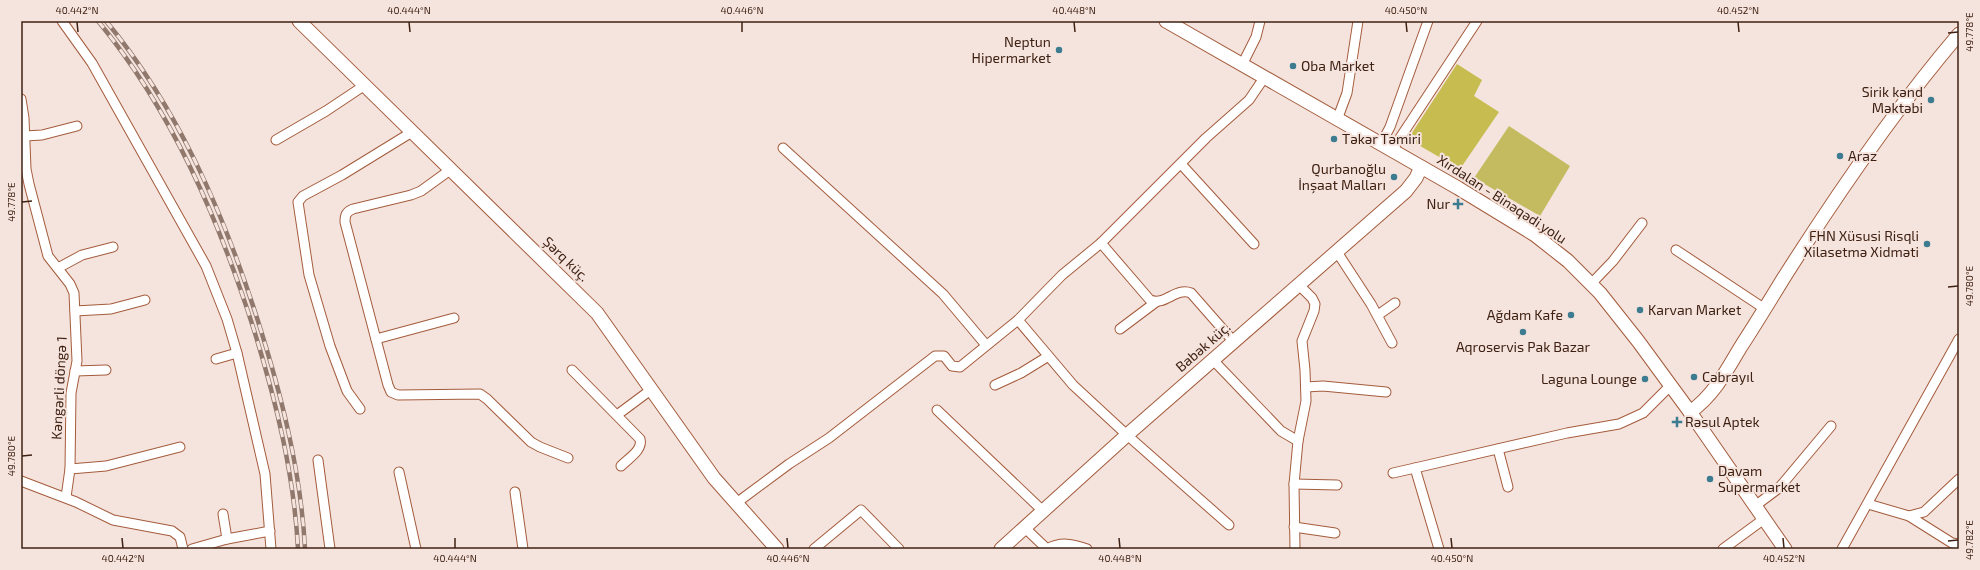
<svg xmlns="http://www.w3.org/2000/svg" width="1980" height="570" viewBox="0 0 1980 570" font-family="'Exo 2',sans-serif">
  <style>
    .green { fill: #c4bb61 }
    .forest { fill: #c7bc4f }
    .lines { fill: none; stroke-linecap: round; stroke-linejoin: round }
    .street-casing { stroke: #a45b3c; stroke-width: 11 }
    .secondary-casing { stroke: #a45b3c; stroke-width: 15 }
    .street { stroke: #fff; stroke-width: 9 }
    .secondary { stroke: #fff; stroke-width: 13 }
    .rail-casing { stroke: #90786d; stroke-width: 4.5 }
    .rail { stroke: #f5e4dd; stroke-width: 3; stroke-dasharray: 9; stroke-linecap: butt }
    .ticks { fill: none; stroke: #3f2113; stroke-width: 1.5 }
    .poi-dot { fill: #3d7b91; stroke: #f5e4dd; stroke-width: 1.5 }
    .labels { text-anchor: middle; stroke-width: 4; stroke-linejoin: round; paint-order: stroke }
    .poi-label { font-size: 14px; fill: #3f2113; stroke: #f5e4dd; text-anchor: end }
    .street-label { font-size: 14px; fill: #3f2113; stroke: #f5e4dd }
    .neatline { fill: none; stroke: #3f2113; stroke-width: 1.5 }
    .ticks-label { font-size: 10px; text-anchor: middle; fill: #3f2113 }
  </style>
  <rect width="100%" height="100%" fill="#f5e4dd"/>
  <!-- green -->
  <path class="green" d="M1509,126l61,40 -30,50 -66,-38z"/>
  <!-- forest -->
  <path class="forest" d="M1457,64l25,16 -8,16 25,16 -39,57 -52,-30z"/>
  <g class="lines">
    <defs>
      <g id="street">
        <path d="M62,21l30,42 114,203 21,53 10,34 28,121 6,75"/>
        <path d="M1242,65l14,-28 4,-16"/>
        <path d="M21,99l3,19 2,51 3,15 19,72 22,28 4,9 3,68 -6,32 -1,76 -4,28"/>
        <path d="M1337,120l10,-27 11,-72"/>
        <path d="M25,136l17,-1 35,-9"/>
        <path d="M276,140l50,-29 39,-26"/>
        <path d="M1381,144l9,-17 38,-106"/>
        <path d="M783,148l160,146 43,51"/>
        <path d="M1392,150l85,-129"/>
        <path d="M1181,164l73,80"/>
        <path d="M450,170l-29,21 -10,4 -58,14c-7,3 -8,6 -8,13l43,163 3,7 7,3 82,-1 7,5 44,43 9,5 28,11"/>
        <path d="M1101,243l49,57c16,6 25,-13 41,-7l43,49"/>
        <path d="M1676,250l89,59"/>
        <path d="M1337,252l34,52 21,39"/>
        <path d="M58,268l24,-13 31,-8"/>
        <path d="M1591,284l22,-23 29,-38"/>
        <path d="M75,311l36,-2 34,-9"/>
        <path d="M1378,315l17,-12"/>
        <path d="M1018,320l55,65 54,50 102,90"/>
        <path d="M1120,329l36,-27"/>
        <path d="M376,339l78,-21"/>
        <path d="M216,359l21,-6"/>
        <path d="M1213,360l68,71 17,10"/>
        <path d="M572,370l68,69c3,11 -11,19 -19,27"/>
        <path d="M75,371l31,-1"/>
        <path d="M995,385l26,-12 26,-16"/>
        <path d="M1306,387l17,-1 63,6"/>
        <path d="M360,409l-13,-18 -17,-45 -21,-71 -11,-73 5,-6 39,-21 70,-43"/>
        <path d="M937,410l106,101"/>
        <path d="M617,415l35,-26"/>
        <path d="M1498,449l10,38"/>
        <path d="M318,460l12,89"/>
        <path d="M70,469l36,-3 74,-19"/>
        <path d="M399,472l17,77"/>
        <path d="M1393,473l22,-5"/>
        <path d="M21,481l55,21 37,18 59,11 8,6 3,12"/>
        <path d="M1294,484l43,1"/>
        <path d="M515,492l8,57"/>
        <path d="M735,504l54,-40 40,-26 106,-82h9l8,10 8,1 58,-47 44,-45 39,-32 105,-105 43,-38 15,-22"/>
        <path d="M1868,504l41,12 15,-4 35,-33"/>
        <path d="M1755,506l24,-18 52,-62"/>
        <path d="M223,514l4,25"/>
        <path d="M1909,516l43,27 7,1"/>
        <path d="M1294,527l41,6"/>
        <path d="M1025,528l22,21"/>
        <path d="M192,549l35,-10 43,-8"/>
        <path d="M814,549l47,-39 38,39"/>
        <path d="M1047,549c14,-8 26,-5 40,0"/>
        <path d="M1295,549l-1,-65 4,-43 8,-40 -1,-31 -3,-29 12,-30 1,-7 -3,-6 -13,-13"/>
        <path d="M1439,549l-24,-81 152,-35 52,-9 24,-11 28,-28"/>
        <path d="M1723,549l41,-30"/>
        <path d="M1842,549l117,-210"/>
      </g>
      <g id="secondary">
        <path d="M299,21l298,292 117,165 63,71"/>
        <path d="M1166,21l292,167 77,47 33,26 32,32 38,48 52,71 95,137"/>
        <path d="M1690,412c23,-16 36,-40 50,-64 15,-23 29,-46 43,-69 54,-85 111,-169 176,-245"/>
        <path d="M1001,549l126,-114 279,-244 10,-13 5,-11"/>
      </g>
    </defs>
    <!-- street casing -->
    <use href="#street" class="street-casing"/>
    <!-- secondary casing -->
    <use href="#secondary" class="secondary-casing"/>
    <!-- street -->
    <use href="#street" class="street"/>
    <!-- secondary -->
    <use href="#secondary" class="secondary"/>
    <defs>
      <g id="rail">
        <path d="M98,21c74,90 121,199 156,309 22,71 40,144 44,219"/>
        <path d="M106,21c72,87 117,191 151,297 24,75 44,153 48,231"/>
      </g>
    </defs>
    <!-- rail casing -->
    <use href="#rail" class="rail-casing"/>
    <!-- rail -->
    <use href="#rail" class="rail"/>
  </g>
  <!-- ticks -->
  <path class="ticks" d="M77,22l1,10M409,22l1,10M742,22v10M1074,22l1,10M1406,22l1,10M1738,22l1,10M1948,33l10,-1M22,202l10,-1M1948,287l10,-1M22,456l10,-1M122,538l1,10M455,538v10M787,538l1,10M1119,538l1,10M1451,538l1,10M1783,538l1,10M1948,541l10,-1"/>
  <!-- markers -->
  <g class="poi-dot">
    <circle cx="1059" cy="50" r="4"/>
    <circle cx="1293" cy="66" r="4"/>
    <circle cx="1931" cy="100" r="4"/>
    <circle cx="1334" cy="139" r="4"/>
    <circle cx="1840" cy="156" r="4"/>
    <circle cx="1394" cy="177" r="4"/>
    <path d="M1456 198h4v4h4v4h-4v4h-4v-4h-4v-4h4z"/>
    <circle cx="1927" cy="244" r="4"/>
    <circle cx="1640" cy="310" r="4"/>
    <circle cx="1571" cy="315" r="4"/>
    <circle cx="1523" cy="332" r="4"/>
    <circle cx="1694" cy="377" r="4"/>
    <circle cx="1645" cy="379" r="4"/>
    <path d="M1675 416h4v4h4v4h-4v4h-4v-4h-4v-4h4z"/>
    <circle cx="1710" cy="479" r="4"/>
  </g>
  <g class="labels">
    <!-- poi labels -->
    <g class="poi-label">
      <text x="1051" y="47">Neptun<tspan x="1051" dy="16">Hipermarket</tspan></text>
      <text x="1301" y="71" text-anchor="start">Oba Market</text>
      <text x="1923" y="97">Sirik kənd<tspan x="1923" dy="16">Məktəbi</tspan></text>
      <text x="1342" y="144" text-anchor="start">Təkər Təmiri</text>
      <text x="1848" y="161" text-anchor="start">Araz</text>
      <text x="1386" y="174">Qurbanoğlu<tspan x="1386" dy="16">İnşaat Malları</tspan></text>
      <text x="1450" y="209">Nur</text>
      <text x="1919" y="241">FHN Xüsusi Risqli<tspan x="1919" dy="16">Xilasetmə Xidməti</tspan></text>
      <text x="1648" y="315" text-anchor="start">Karvan Market</text>
      <text x="1563" y="320">Ağdam Kafe</text>
      <text x="1523" y="352" text-anchor="middle">Aqroservis Pak Bazar</text>
      <text x="1702" y="382" text-anchor="start">Cəbrayıl</text>
      <text x="1637" y="384">Laguna Lounge</text>
      <text x="1685" y="427" text-anchor="start">Rəsul Aptek</text>
      <text x="1718" y="476" text-anchor="start">Davam<tspan x="1718" dy="16">Supermarket</tspan></text>
    </g>
    <!-- street labels -->
    <g class="street-label">
      <text transform="translate(1502 199) rotate(33)" y="5">Xırdalan - Binəqədi yolu</text>
      <text transform="translate(566 259) rotate(44)" y="5">Şərq küç.</text>
      <text transform="translate(1203 347) rotate(-41)" y="5">Babək küç.</text>
      <text transform="translate(59 388) rotate(-87)" y="5">Kəngərli döngə 1</text>
    </g>
  </g>
  <!-- border -->
  <rect width="1980" height="570" fill="none" stroke="#f5e4dd" stroke-width="44"/>
  <rect x="22" y="22" width="1936" height="526" class="neatline"/>
  <g class="ticks-label">
    <text x="77" y="14">40.442°N</text>
    <text x="409" y="14">40.444°N</text>
    <text x="742" y="14">40.446°N</text>
    <text x="1074" y="14">40.448°N</text>
    <text x="1406" y="14">40.450°N</text>
    <text x="1738" y="14">40.452°N</text>
    <text transform="translate(1969 32) rotate(-90)" y="4">49.778°E</text>
    <text transform="translate(11 202) rotate(-90)" y="4">49.778°E</text>
    <text transform="translate(1969 286) rotate(-90)" y="4">49.780°E</text>
    <text transform="translate(11 456) rotate(-90)" y="4">49.780°E</text>
    <text transform="translate(1969 540) rotate(-90)" y="4">49.782°E</text>
    <text x="123" y="562">40.442°N</text>
    <text x="455" y="562">40.444°N</text>
    <text x="788" y="562">40.446°N</text>
    <text x="1120" y="562">40.448°N</text>
    <text x="1452" y="562">40.450°N</text>
    <text x="1784" y="562">40.452°N</text>
  </g>
</svg>
